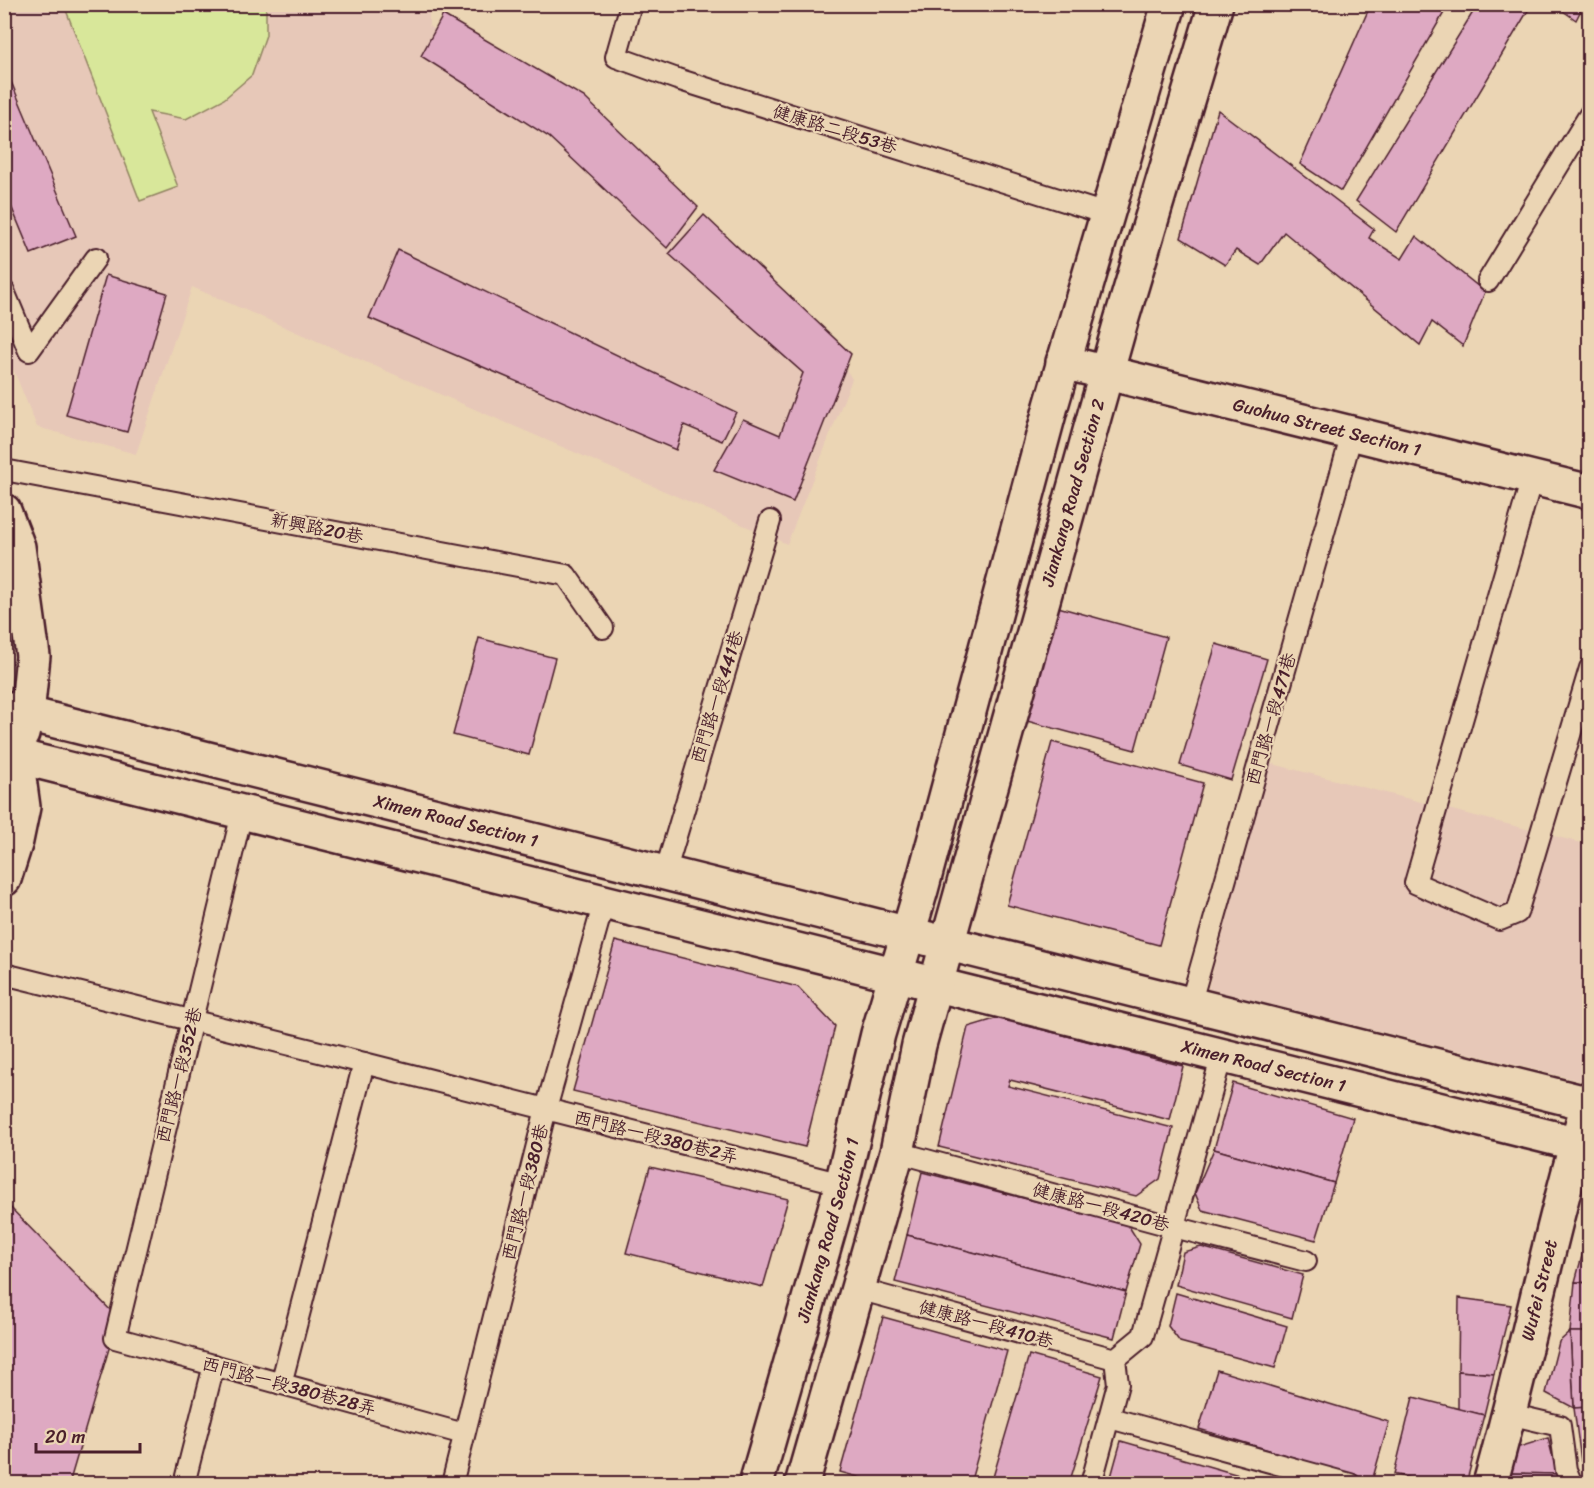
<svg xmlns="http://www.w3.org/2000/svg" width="1594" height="1488" viewBox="0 0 1594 1488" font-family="Sriracha,'LXGW WenKai TC',sans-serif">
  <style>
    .built { fill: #e7c8b8 }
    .green { fill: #d8e79a; stroke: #918362; stroke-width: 1.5 }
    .building { fill: #dea9c2; stroke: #4a1f2b; stroke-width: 1.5 }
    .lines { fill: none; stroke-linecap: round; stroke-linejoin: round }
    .service-casing { stroke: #4a1f2b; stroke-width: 24 }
    .minor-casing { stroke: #4a1f2b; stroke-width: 38 }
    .tertiary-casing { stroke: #4a1f2b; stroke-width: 38 }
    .service { stroke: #ebd5b4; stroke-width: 20 }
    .minor { stroke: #ebd5b4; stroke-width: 33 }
    .tertiary { stroke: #ebd5b4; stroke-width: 33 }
    .labels { text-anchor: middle; stroke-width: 4.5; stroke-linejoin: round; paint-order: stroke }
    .street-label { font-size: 18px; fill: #4a1f2b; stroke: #ebd5b4 }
  </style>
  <rect width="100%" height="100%" fill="#ebd5b4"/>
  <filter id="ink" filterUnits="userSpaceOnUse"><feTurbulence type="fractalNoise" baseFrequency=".0167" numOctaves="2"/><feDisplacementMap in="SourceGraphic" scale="12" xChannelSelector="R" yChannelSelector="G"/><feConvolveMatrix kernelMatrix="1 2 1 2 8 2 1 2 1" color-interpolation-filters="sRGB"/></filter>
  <g filter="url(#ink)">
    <!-- built -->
    <g class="built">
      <path d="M4,5h425v21l154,92 263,251 6,10 -65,165 -595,-257 -56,167 -99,-27 -32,-78z"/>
      <path d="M1269,763l320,82v238l-381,-94z"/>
    </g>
    <!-- green -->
    <path class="green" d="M64,5h202v30l-14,40 -28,24 -38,20 -37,-7 29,75 -38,14z"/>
    <!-- building -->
    <g class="building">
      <path d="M1371,4h78l-108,187 -41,-27z"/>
      <path d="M1478,4h54l-136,228 -40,-31z"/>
      <path d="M1553,4h31l-8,16z"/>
      <path d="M443,15l141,82 114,110 -31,41 -118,-111 -128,-81z"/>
      <path d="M4,65l72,171 -45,18 -27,-65z"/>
      <path d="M1218,110l156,119 -5,9 33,21 14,-23 69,56 -22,54 -31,-24 -12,23 -136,-113 -24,33 -24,-15 -11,15 -44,-27z"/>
      <path d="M704,215l147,139 -58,148 -79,-32 29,-51 37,16 23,-62 -134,-119z"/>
      <path d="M398,250l338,162 -14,29 -38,-16 -8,25 -307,-132z"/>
      <path d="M106,275l61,18 -40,139 -61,-17z"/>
      <path d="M1058,607l108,30 -31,113 -108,-29z"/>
      <path d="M479,638l76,20 -26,97 -76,-20z"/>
      <path d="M1216,644l51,15 -36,121 -51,-15z"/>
      <path d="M1052,742l151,41 -44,162 -152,-40z"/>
      <path d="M615,941l183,46 37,39 -30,121 -232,-56z"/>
      <path d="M998,1018l185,48 -13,54 -160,-40 -2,6 165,42 -13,51 -24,17 -197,-49 29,-120z"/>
      <path d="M1233,1083l120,35 -19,65 -120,-34z"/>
      <path d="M1214,1149l120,34 -18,57 -114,-30 -7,-17z"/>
      <path d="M650,1167l138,32 -25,88 -137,-34z"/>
      <path d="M922,1172l206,53 12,19 -14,48 -219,-57z"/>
      <path d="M4,1201l114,117 -49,166h-65z"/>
      <path d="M907,1235l219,57 -12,46 -219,-56z"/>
      <path d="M1201,1247l102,28 -11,43 -116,-33 7,-33z"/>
      <path d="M1583,1252l7,1v30l-15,-1z"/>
      <path d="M1575,1282l15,1v49h-20z"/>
      <path d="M1176,1293l111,33 -12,42 -95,-26 -12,-16z"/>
      <path d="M1459,1298l52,7 -17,69 -36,-3z"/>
      <path d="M883,1317l124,34 -37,133h-87l-43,-12z"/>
      <path d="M1570,1332h20v75l-16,1z"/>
      <path d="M1570,1332l4,76 -28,-15 13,-51z"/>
      <path d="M1029,1355l73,21 -33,108h-78z"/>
      <path d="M1217,1370l172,52 -17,59 -173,-52z"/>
      <path d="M1458,1371l36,3 -10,41 -26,-6z"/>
      <path d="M1413,1397l71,18 -18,69h-34l-38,-10z"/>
      <path d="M1590,1407v52l-9,2 -7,-53z"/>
      <path d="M1548,1438l9,36 -48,-1 7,-25z"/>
      <path d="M1121,1441l149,43h-161z"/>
      <path d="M1509,1473l48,1 2,10h-52z"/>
    </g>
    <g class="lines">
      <defs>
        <g id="service">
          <path d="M631,4l-15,53 61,22 429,135"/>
          <path d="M1488,281l102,-167"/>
          <path d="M4,291l25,60 67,-93"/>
          <path d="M4,470l562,105 37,53"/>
          <path d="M1532,478l-117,405 85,37 17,-7 73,-245"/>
          <path d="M242,813l-127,525 349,96"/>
          <path d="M665,873l105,-352"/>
          <path d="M4,974l360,89 478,121"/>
          <path d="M1190,1005l162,-571"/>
          <path d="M897,1152l277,75 132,34"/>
          <path d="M858,1289l257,70"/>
          <path d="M1115,1359l28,-23 79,-281"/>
          <path d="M281,1384l83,-321"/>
          <path d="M1509,1414l51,12 6,44 6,14"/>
          <path d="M1110,1418l240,66"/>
          <path d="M184,1484l30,-119"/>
          <path d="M452,1484l94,-375 58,-207"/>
          <path d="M1091,1484l27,-100 -3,-25"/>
        </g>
        <g id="minor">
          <path id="s1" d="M1063,362l527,130"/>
          <path d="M4,879l12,-38 7,-34 -7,-51"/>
          <path id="s2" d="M1490,1484c36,-128 61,-259 100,-386"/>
        </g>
        <g id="tertiary">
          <path d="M4,511l14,36 15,109 -6,58 -5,20"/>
          <path id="s3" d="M4,708l1586,396"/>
          <path id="s4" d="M4,753l1586,394"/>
          <path id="s5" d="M756,1484l86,-300 36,-150 43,-144 130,-484 118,-402"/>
          <path id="s6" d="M802,1484l95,-332 22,-107 175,-628 27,-96 95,-317"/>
        </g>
      </defs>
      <!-- service casing -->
      <use href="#service" class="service-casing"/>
      <!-- minor casing -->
      <use href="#minor" class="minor-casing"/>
      <!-- tertiary casing -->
      <use href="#tertiary" class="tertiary-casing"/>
      <!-- service -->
      <use href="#service" class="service"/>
      <!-- minor -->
      <use href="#minor" class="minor"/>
      <!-- tertiary -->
      <use href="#tertiary" class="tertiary"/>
    </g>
  </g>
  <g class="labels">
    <!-- street labels -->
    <g class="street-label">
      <text transform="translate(835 129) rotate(17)" y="6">健康路二段53巷</text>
      <text dy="6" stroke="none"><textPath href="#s1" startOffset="272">Guohua Street Section 1</textPath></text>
      <text dy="6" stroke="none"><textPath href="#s6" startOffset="1028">Jiankang Road Section 2</textPath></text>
      <text transform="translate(317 528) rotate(11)" y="6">新興路20巷</text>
      <text transform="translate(717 697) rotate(-73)" y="6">西門路一段441巷</text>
      <text transform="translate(1271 719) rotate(-74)" y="6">西門路一段471巷</text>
      <text dy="6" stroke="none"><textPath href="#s3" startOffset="466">Ximen Road Section 1</textPath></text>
      <text dy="6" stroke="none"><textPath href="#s4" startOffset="1298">Ximen Road Section 1</textPath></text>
      <text transform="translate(179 1075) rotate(-76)" y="6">西門路一段352巷</text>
      <text transform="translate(656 1137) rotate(14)" y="6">西門路一段380巷2弄</text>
      <text transform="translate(525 1192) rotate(-76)" y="6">西門路一段380巷</text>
      <text transform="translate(1101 1207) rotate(15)" y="6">健康路一段420巷</text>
      <text dy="6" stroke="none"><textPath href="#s5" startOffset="264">Jiankang Road Section 1</textPath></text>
      <text dy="6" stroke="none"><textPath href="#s2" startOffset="200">Wufei Street</textPath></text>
      <text transform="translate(986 1324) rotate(15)" y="6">健康路一段410巷</text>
      <text transform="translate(289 1386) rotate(15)" y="6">西門路一段380巷28弄</text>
    </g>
  </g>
  <!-- margin -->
  <rect width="1594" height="1488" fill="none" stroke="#ebd5b4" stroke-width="24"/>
  <rect x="12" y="12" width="1570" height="1464" fill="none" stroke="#4a1f2b" stroke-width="2" filter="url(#ink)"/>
  <!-- scale -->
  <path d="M36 1443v9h104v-9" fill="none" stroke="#4a1f2b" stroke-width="3"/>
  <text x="45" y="1443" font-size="18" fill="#4a1f2b" stroke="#ebd5b4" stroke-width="4.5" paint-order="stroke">20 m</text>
</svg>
